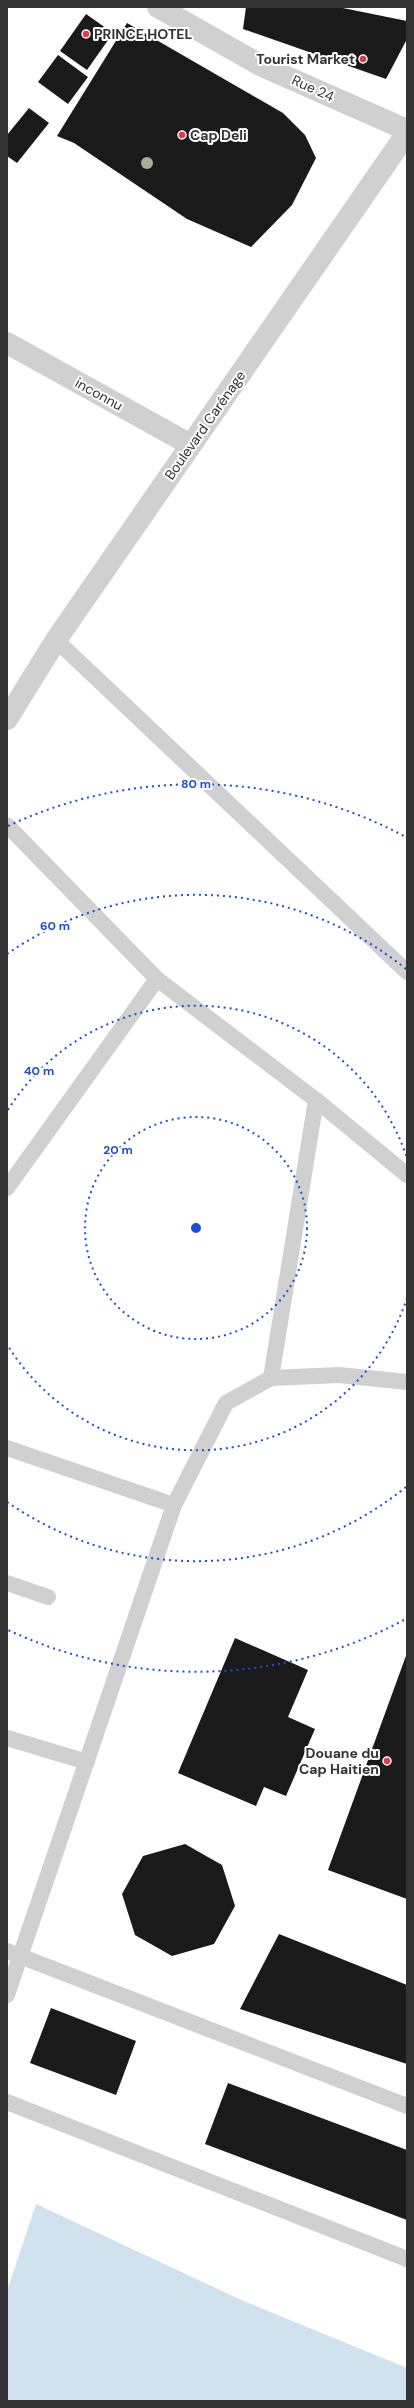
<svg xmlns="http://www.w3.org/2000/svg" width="414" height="2408" viewBox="0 0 414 2408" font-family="'DM Sans',sans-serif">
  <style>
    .water { fill: #cfe2ee }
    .building { fill: #1a1a1a }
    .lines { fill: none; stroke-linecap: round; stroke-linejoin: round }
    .service { stroke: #d0d0d0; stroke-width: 16 }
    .minor { stroke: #d0d0d0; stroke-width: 22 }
    .tertiary { stroke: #d0d0d0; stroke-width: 22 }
    .tree { fill: #a2b095 }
    .ring { fill: none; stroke: #1d4ed8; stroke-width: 2; stroke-dasharray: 2 4 }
    .poi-dot { fill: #e63946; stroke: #fff; stroke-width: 1.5 }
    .labels { text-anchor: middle; stroke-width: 4; stroke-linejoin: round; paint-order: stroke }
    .poi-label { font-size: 14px; font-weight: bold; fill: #333; stroke: #fff; text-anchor: start }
    .street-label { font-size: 14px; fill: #333; stroke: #fff }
    .centre { fill: #1d4ed8; stroke: #fff; stroke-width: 2 }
    .ring-label { font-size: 12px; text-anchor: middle; font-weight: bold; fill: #1d4ed8; stroke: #fff; stroke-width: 4; stroke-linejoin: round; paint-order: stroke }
  </style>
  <rect width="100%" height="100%" fill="#fff"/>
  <!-- water -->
  <path class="water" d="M36,2204l203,95 168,69v33h-400v-110z"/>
  <!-- building -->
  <g class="building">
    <path d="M246,7h92l69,14v18l-21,40 -143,-50z"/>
    <path d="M86,14l27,19 -26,37 -27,-19z"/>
    <path d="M127,23l156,90 22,22 11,23 -24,47 -41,42 -64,-28 -113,-76 -17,-7z"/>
    <path d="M58,55l30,22 -20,27 -30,-22z"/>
    <path d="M29,108l20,15 -32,40 -10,-7v-21z"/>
    <path d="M235,1638l73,32 -20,47 27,12 -29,67 -22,-9 -8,19 -78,-33z"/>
    <path d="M407,1653v246l-79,-29z"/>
    <path d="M185,1844l37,21 13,41 -21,38 -42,12 -37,-21 -13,-41 21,-38z"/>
    <path d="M279,1934l128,51v79l-167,-55z"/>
    <path d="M51,2008l85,33 -20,54 -86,-32z"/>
    <path d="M228,2083l179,67v70l-202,-76z"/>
  </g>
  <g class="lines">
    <!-- service -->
    <g class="service">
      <path d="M56,640l351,332"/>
      <path d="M7,825l150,154 159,121 91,75"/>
      <path d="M7,1188l150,-209"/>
      <path d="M271,1378l45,-278"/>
      <path d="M7,1448l167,57"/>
      <path d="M7,1583l41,14"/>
      <path d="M7,1738l80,24"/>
      <path d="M7,1951l400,155"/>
      <path d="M7,1995l167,-490 52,-102 45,-25 68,-3 68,7"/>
      <path d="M7,2102l400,157"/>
    </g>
    <!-- minor -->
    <g class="minor">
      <path d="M158,7l104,59 145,64"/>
      <path d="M7,343l184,102"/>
    </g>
    <!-- tertiary -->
    <path class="tertiary" d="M7,719l49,-79 351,-507"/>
  </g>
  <!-- trees -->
  <circle class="tree" cx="147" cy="163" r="6"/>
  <!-- distance rings -->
  <g class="ring">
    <circle cx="196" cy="1228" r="111"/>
    <path d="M407 1298A222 222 0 0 1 8 1346M8 1110A222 222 0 0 1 407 1158"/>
    <path d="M406 1487A333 333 0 0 1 7 1502M7 954A333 333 0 0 1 406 969"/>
    <path d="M404 1620A444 444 0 0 1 8 1630M8 826A444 444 0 0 1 404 836"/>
  </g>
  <!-- markers -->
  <g class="poi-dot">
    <circle cx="86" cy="34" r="4"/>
    <circle cx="363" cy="59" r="4"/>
    <circle cx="182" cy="135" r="4"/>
    <circle cx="387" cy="1761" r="4"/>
  </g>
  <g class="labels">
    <!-- poi labels -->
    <g class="poi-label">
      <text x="94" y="39">PRINCE HOTEL</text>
      <text x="355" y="64" text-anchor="end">Tourist Market</text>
      <text x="190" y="140">Cap Deli</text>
      <text x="379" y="1758" text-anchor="end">Douane du<tspan x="379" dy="16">Cap Haitien</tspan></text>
    </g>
    <!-- street labels -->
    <g class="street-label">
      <text transform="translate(313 88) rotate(24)" y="5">Rue 24</text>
      <text transform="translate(99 394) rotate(29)" y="5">inconnu</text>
      <text transform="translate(205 425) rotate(-55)" y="5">Boulevard Carénage</text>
    </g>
  </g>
  <circle cx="196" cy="1228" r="6" class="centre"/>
  <g class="ring-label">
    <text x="196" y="788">80 m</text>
    <text x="55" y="930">60 m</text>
    <text x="39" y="1075">40 m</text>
    <text x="118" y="1154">20 m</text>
  </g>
  <!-- border -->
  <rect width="414" height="2408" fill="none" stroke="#333333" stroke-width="16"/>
</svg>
